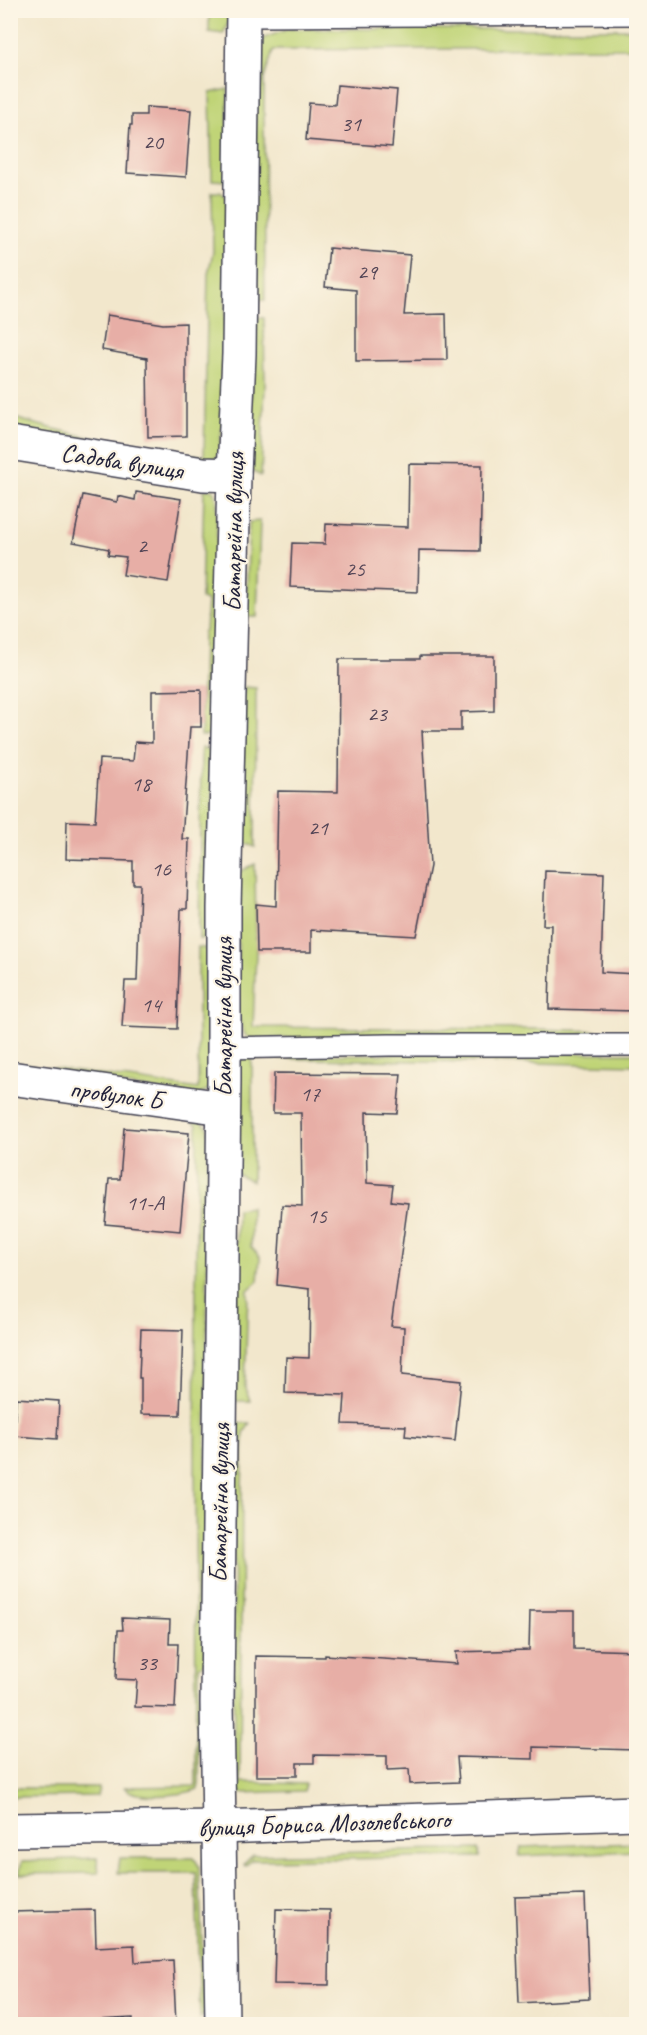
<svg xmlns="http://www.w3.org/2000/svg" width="647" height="2035" viewBox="0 0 647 2035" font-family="Caveat,sans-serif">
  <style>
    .green { fill: #c0d477; stroke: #717b59; stroke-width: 1.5 }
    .building { fill: #e7aea6 }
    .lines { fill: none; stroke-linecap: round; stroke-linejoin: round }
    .lane-casing { stroke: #414051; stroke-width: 24 }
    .street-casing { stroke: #414051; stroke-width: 36 }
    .lane { stroke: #fff; stroke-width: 21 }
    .street { stroke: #fff; stroke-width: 33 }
    .labels { text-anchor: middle; stroke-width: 4.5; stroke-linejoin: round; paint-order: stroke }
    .number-label { font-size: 22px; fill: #534556 }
    .street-label { font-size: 26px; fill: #22223b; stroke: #fcf5e5 }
  </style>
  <rect width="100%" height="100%" fill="#fcf5e5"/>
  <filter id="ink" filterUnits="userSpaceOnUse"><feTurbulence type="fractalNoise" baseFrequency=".0167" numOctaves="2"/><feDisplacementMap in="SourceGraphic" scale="12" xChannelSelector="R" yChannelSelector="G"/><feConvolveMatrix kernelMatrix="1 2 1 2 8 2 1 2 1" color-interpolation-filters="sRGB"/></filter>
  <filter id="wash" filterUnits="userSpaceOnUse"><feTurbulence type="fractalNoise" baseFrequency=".008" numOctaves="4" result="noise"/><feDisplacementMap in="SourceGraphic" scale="24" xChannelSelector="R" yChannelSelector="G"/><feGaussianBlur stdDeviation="1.35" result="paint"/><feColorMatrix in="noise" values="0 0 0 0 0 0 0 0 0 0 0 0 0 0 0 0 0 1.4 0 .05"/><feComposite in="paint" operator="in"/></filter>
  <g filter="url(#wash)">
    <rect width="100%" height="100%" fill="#f2e7cc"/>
    <!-- green -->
    <g class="green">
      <path d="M209,11h20v10l-6,13 -14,-2z"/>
      <path d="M289,29h347v19l-363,2 -9,29 1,221h-12l2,-237 9,-25z"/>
      <path d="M228,89l-1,92 -15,-1 -2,-87z"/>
      <path d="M212,192h8l7,5 -3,212 -5,46 -13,10 -164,-29 -31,-10v-9c63,19 127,31 193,39l4,-182 5,-22z"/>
      <path d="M252,317l12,1 1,68 -4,90 -11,-6z"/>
      <path d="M213,489l4,11 -2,235 -14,1 2,-104 2,-1 2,-30 -6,-2 3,-109z"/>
      <path d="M260,521l-3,96h-11l3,-95z"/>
      <path d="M244,687l12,1 -1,159 -15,-6z"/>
      <path d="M201,748l13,2 -5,187 -10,2z"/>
      <path d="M255,864l1,88 -3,75 283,2 61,2 -11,10 -337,-3 -4,-3 -8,-22 2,-141z"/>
      <path d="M198,947l11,2v140l-11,7 -187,-27v-7l187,27z"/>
      <path d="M636,1053v12l-384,-7v123l-15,-7 1,-112 12,-7z"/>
      <path d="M183,1115l14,3 11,9 -3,536 -6,4v117l-1,5c-16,6 -62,12 -74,-2l72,-1 -1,-330 2,-331z"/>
      <path d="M251,1207v40l9,10 -2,24 -10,9 -3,96 5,15h-17l4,-192z"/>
      <path d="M233,1423h17l-6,10 -2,55 -2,294 66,2 -2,7 -64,2 -3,-3 -3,-16z"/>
      <path d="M11,1788h88l-2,8 -86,1z"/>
      <path d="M636,1843v8l-117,5 2,-9z"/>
      <path d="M478,1849l2,8 -228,3 -7,6 -1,-2 9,-9z"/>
      <path d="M97,1858l2,15 -80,1 3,-13z"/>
      <path d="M120,1858h74l5,8 5,128 4,18 -8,6 -4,-145h-78z"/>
    </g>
    <g id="blocks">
      <!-- building -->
      <g class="building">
        <path d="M337,85l60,5 -5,57 -86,-7 3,-37 26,2z"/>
        <path d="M146,107l45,3 -5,67 -59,-4 3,-48h2v-10h14z"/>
        <path d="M329,248l81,7 -6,60 42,-1 1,46 -91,1v-71l-31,-3z"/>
        <path d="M107,315l56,9 23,-1v113l-38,1 -1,-79 -45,-8z"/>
        <path d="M409,464l73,1 -2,86 -61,-1 -1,42 -128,-5 2,-44 33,1 1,-20 82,3z"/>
        <path d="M136,492l45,7 -13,83 -45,-7 3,-18 -18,-2 1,-6 -36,-7 10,-47 34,7 1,-6 17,4z"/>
        <path d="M420,656h74v55l-33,1v19h-39l8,135 -14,70 -105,-6v22h-54l-1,-48 20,2 2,-115 60,1 1,-133h81z"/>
        <path d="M201,690v37h-11l-8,112h7l-2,70h-6l-4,120 -55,-2 3,-46h12l3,-97h-7v-23l-67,-2 1,-38 28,1 4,-63 34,2 2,-19 17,1v-52z"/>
        <path d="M545,871l59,2 -3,99 35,2v37l-87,-2 2,-84h-8z"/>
        <path d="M274,1073l127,1 -4,39 -31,-1 1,71 26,2 -2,16 17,2 -17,123 13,1 -2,48 59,6 -6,60 -50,-5 1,-10 -63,-2 2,-29 -60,-2 1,-36 23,1 1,-69 -33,-4 5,-80 20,1 -1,-93h-28z"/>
        <path d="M124,1128l65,5 -9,98 -75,-7 4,-45h11z"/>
        <path d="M141,1329l42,1 -3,85 -39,-1v-36h-2z"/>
        <path d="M16,1398l43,3 -2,38 -43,-3z"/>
        <path d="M530,1611h44v38l62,2v99l-103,-3v12l-76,-2 2,25 -49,2 -1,-15 -22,1v-14l-73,-1v8h-17v13h-41v-120l69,1v-2l132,9 -1,-12 73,-2z"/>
        <path d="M122,1618l48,2 -1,24h9l-3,64 -40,-1 2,-27 -21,-1 2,-49h5z"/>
        <path d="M585,1895l4,104 -70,4 -4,-106z"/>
        <path d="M276,1909l54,1 -1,75 -55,-1z"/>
        <path d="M95,1910l1,37 38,-2 1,17 38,-2 3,65h-43v-7l-79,4v3h-44v-113z"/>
      </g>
    </g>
  </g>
  <g filter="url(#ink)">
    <use href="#blocks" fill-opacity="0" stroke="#414051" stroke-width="1.5"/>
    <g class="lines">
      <defs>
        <g id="lane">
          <path d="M243,16l393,-2"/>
          <path d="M224,1048l165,-3h247"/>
        </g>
        <g id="street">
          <path d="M10,443l193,31 31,1"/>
          <path d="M10,1078l213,30"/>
          <path d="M10,1830l209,-3 417,-14"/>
          <path d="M222,2024l-5,-322 7,-622v-172l10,-433 5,-121 4,-344"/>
        </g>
      </defs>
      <!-- lane casing -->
      <use href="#lane" class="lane-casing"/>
      <!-- street casing -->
      <use href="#street" class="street-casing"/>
      <!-- lane -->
      <use href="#lane" class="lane"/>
      <!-- street -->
      <use href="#street" class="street"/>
    </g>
  </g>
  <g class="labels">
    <!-- number labels -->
    <g class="number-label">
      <text x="351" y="131">31</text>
      <text x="153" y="149">20</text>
      <text x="367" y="279">29</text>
      <text x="142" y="553">2</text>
      <text x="355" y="576">25</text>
      <text x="377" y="721">23</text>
      <text x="141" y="791">18</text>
      <text x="318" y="835">21</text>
      <text x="161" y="876">16</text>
      <text x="151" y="1012">14</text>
      <text x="310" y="1101">17</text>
      <text x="145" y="1210">11-А</text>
      <text x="317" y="1223">15</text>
      <text x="147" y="1670">33</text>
    </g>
    <!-- street labels -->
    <g class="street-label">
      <text transform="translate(122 461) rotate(9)" y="9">Садова вулиця</text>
      <text transform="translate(233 532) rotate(-89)" y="9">Батарейна вулиця</text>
      <text transform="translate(223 1017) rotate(-90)" y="9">Батарейна вулиця</text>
      <text transform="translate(116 1094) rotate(8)" y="9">провулок Б</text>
      <text transform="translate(219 1503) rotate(-89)" y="9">Батарейна вулиця</text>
      <text transform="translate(324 1823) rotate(-2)" y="9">вулиця Бориса Мозолевського</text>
    </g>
  </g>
  <!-- margin -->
  <rect width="647" height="2035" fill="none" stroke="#fcf5e5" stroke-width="36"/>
</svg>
